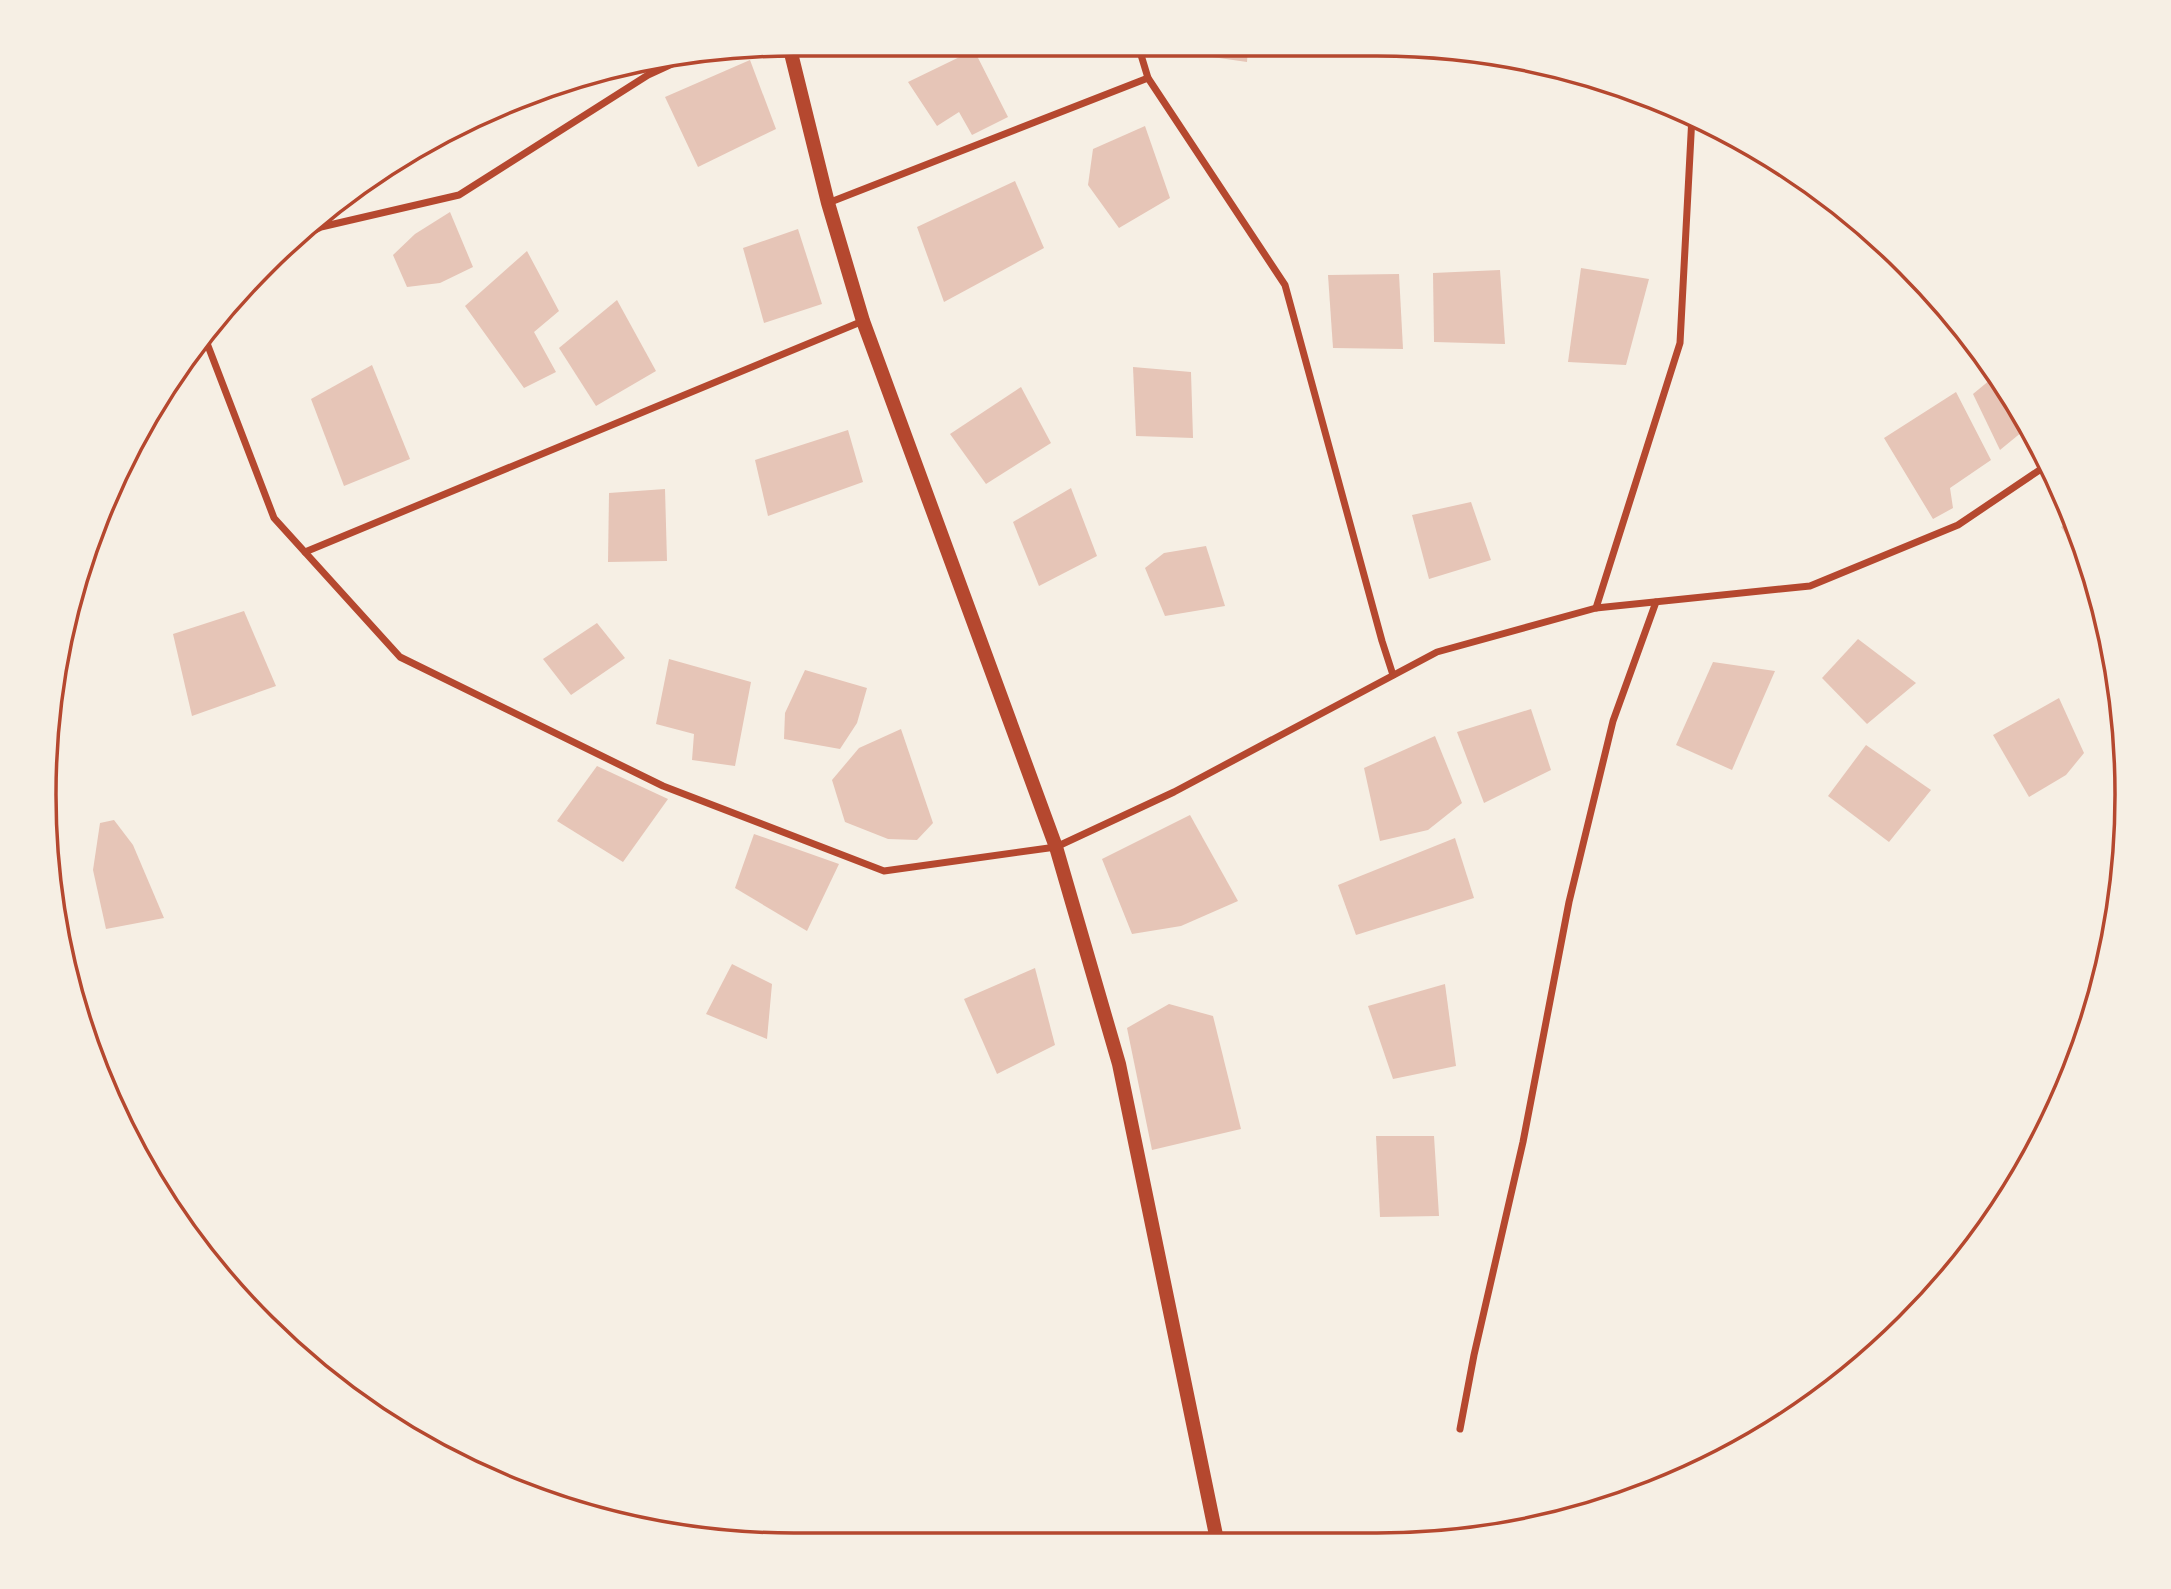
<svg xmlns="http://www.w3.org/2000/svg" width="2171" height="1589" viewBox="0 0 2171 1589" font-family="'Space Grotesk',sans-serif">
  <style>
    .building { fill: #e6c5b7 }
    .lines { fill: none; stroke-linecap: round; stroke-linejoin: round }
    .minor { stroke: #b5482f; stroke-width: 7 }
    .secondary { stroke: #b5482f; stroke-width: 14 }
    .rim { fill: none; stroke: #b5482f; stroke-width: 3.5 }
  </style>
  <rect width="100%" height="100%" fill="#f6efe4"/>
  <!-- building -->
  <g class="building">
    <path d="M1192,45h56l-1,17 -56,-8z"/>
    <path d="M974,50l34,67 -36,18 -13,-23 -22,14 -29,-44z"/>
    <path d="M1475,54l40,6v6l-40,-11z"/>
    <path d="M750,60l26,69 -78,38 -33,-70z"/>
    <path d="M645,64v1l-59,17 -1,-7 15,-6z"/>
    <path d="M1145,126l25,72 -51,30 -31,-43 5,-36z"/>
    <path d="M416,148l5,9 -46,16 3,-3z"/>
    <path d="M1015,181l29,67 -100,54 -27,-75z"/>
    <path d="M450,212l23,55 -33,16 -33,4 -14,-32 22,-21z"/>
    <path d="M798,229l24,75 -58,19 -21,-75z"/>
    <path d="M527,251l32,60 -25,21 22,40 -32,16 -59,-82z"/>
    <path d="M1581,268l68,11 -23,86 -58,-3z"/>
    <path d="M1500,270l5,74 -71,-2 -1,-69z"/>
    <path d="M1399,274l4,75 -70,-1 -5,-73z"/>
    <path d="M617,300l39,71 -60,35 -37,-58z"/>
    <path d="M372,365l38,94 -66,27 -33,-87z"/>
    <path d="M1133,367l58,5 2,66 -57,-2z"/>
    <path d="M1996,375l32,52 -28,23 -27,-56z"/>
    <path d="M1021,387l30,56 -65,41 -36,-50z"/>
    <path d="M1956,392l35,68 -41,28 3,20 -20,11 -49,-81z"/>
    <path d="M848,430l15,52 -95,34 -13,-56z"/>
    <path d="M1071,488l26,68 -58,30 -26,-64z"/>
    <path d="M665,489l2,72 -59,1 1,-69z"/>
    <path d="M1471,502l20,58 -62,19 -17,-64z"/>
    <path d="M2071,520l17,45v1l-27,-39z"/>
    <path d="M1206,546l19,60 -60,10 -20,-48 19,-15z"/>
    <path d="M244,611l32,75 -84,30 -19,-82z"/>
    <path d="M597,623l28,35 -54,37 -28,-36z"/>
    <path d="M1858,639l58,44 -49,41 -45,-46z"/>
    <path d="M669,659l82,23 -16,84 -43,-6 2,-26 -38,-10z"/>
    <path d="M1713,662l62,9 -43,99 -56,-25z"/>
    <path d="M805,670l62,18 -10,35 -17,26 -56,-10 1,-26z"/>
    <path d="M2059,698l25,55 -18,22 -37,22 -36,-62z"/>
    <path d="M1531,709l20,61 -67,33 -27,-71z"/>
    <path d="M901,729l32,94 -16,17 -29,-1 -43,-17 -13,-42 27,-32z"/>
    <path d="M1435,736l27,67 -34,27 -48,11 -16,-73z"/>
    <path d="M1866,745l65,45 -42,52 -61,-46z"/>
    <path d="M597,766l71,33 -45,63 -66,-41z"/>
    <path d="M1190,815l48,86 -57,25 -49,8 -30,-75z"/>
    <path d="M114,820l19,25 31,73 -58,11 -13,-59 7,-47z"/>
    <path d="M754,834l85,30 -32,67 -72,-43z"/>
    <path d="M1455,838l19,60 -118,37 -18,-50z"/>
    <path d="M732,964l40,20 -5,55 -61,-25z"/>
    <path d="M1035,968l20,77 -58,29 -33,-75z"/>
    <path d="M1445,984l11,82 -63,13 -25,-73z"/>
    <path d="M1169,1004l44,12 28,113 -89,21 -25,-122z"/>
    <path d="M1376,1136h58l5,80 -59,1z"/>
  </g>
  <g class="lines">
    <!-- minor -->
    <g class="minor">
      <path d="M1138,45l10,33 137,207 97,356 11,34"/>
      <path d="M828,203l320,-125"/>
      <path d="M302,236l19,-9 138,-32 189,-120 37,-17"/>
      <path d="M205,338l69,180 126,139 263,129 221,85 172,-24 118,-55 263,-140 159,-44 214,-22 148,-61 92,-62"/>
      <path d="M305,552l558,-231"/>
      <path d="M1596,608l84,-265 12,-227"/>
      <path d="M1460,1429l14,-74 49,-213 46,-240 44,-181 43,-119"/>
    </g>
    <!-- secondary -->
    <path class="secondary" d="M789,45l39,158 35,118 193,526 63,217 98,476"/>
  </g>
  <!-- crop -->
  <path d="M0 0H2171V1589H0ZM794 56H1377A738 738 0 0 1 2115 794V795A738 738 0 0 1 1377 1533H794A738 738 0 0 1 56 795V794A738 738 0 0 1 794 56Z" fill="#f6efe4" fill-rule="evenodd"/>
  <path class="rim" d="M794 56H1377A738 738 0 0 1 2115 794V795A738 738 0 0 1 1377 1533H794A738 738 0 0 1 56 795V794A738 738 0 0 1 794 56Z"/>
</svg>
